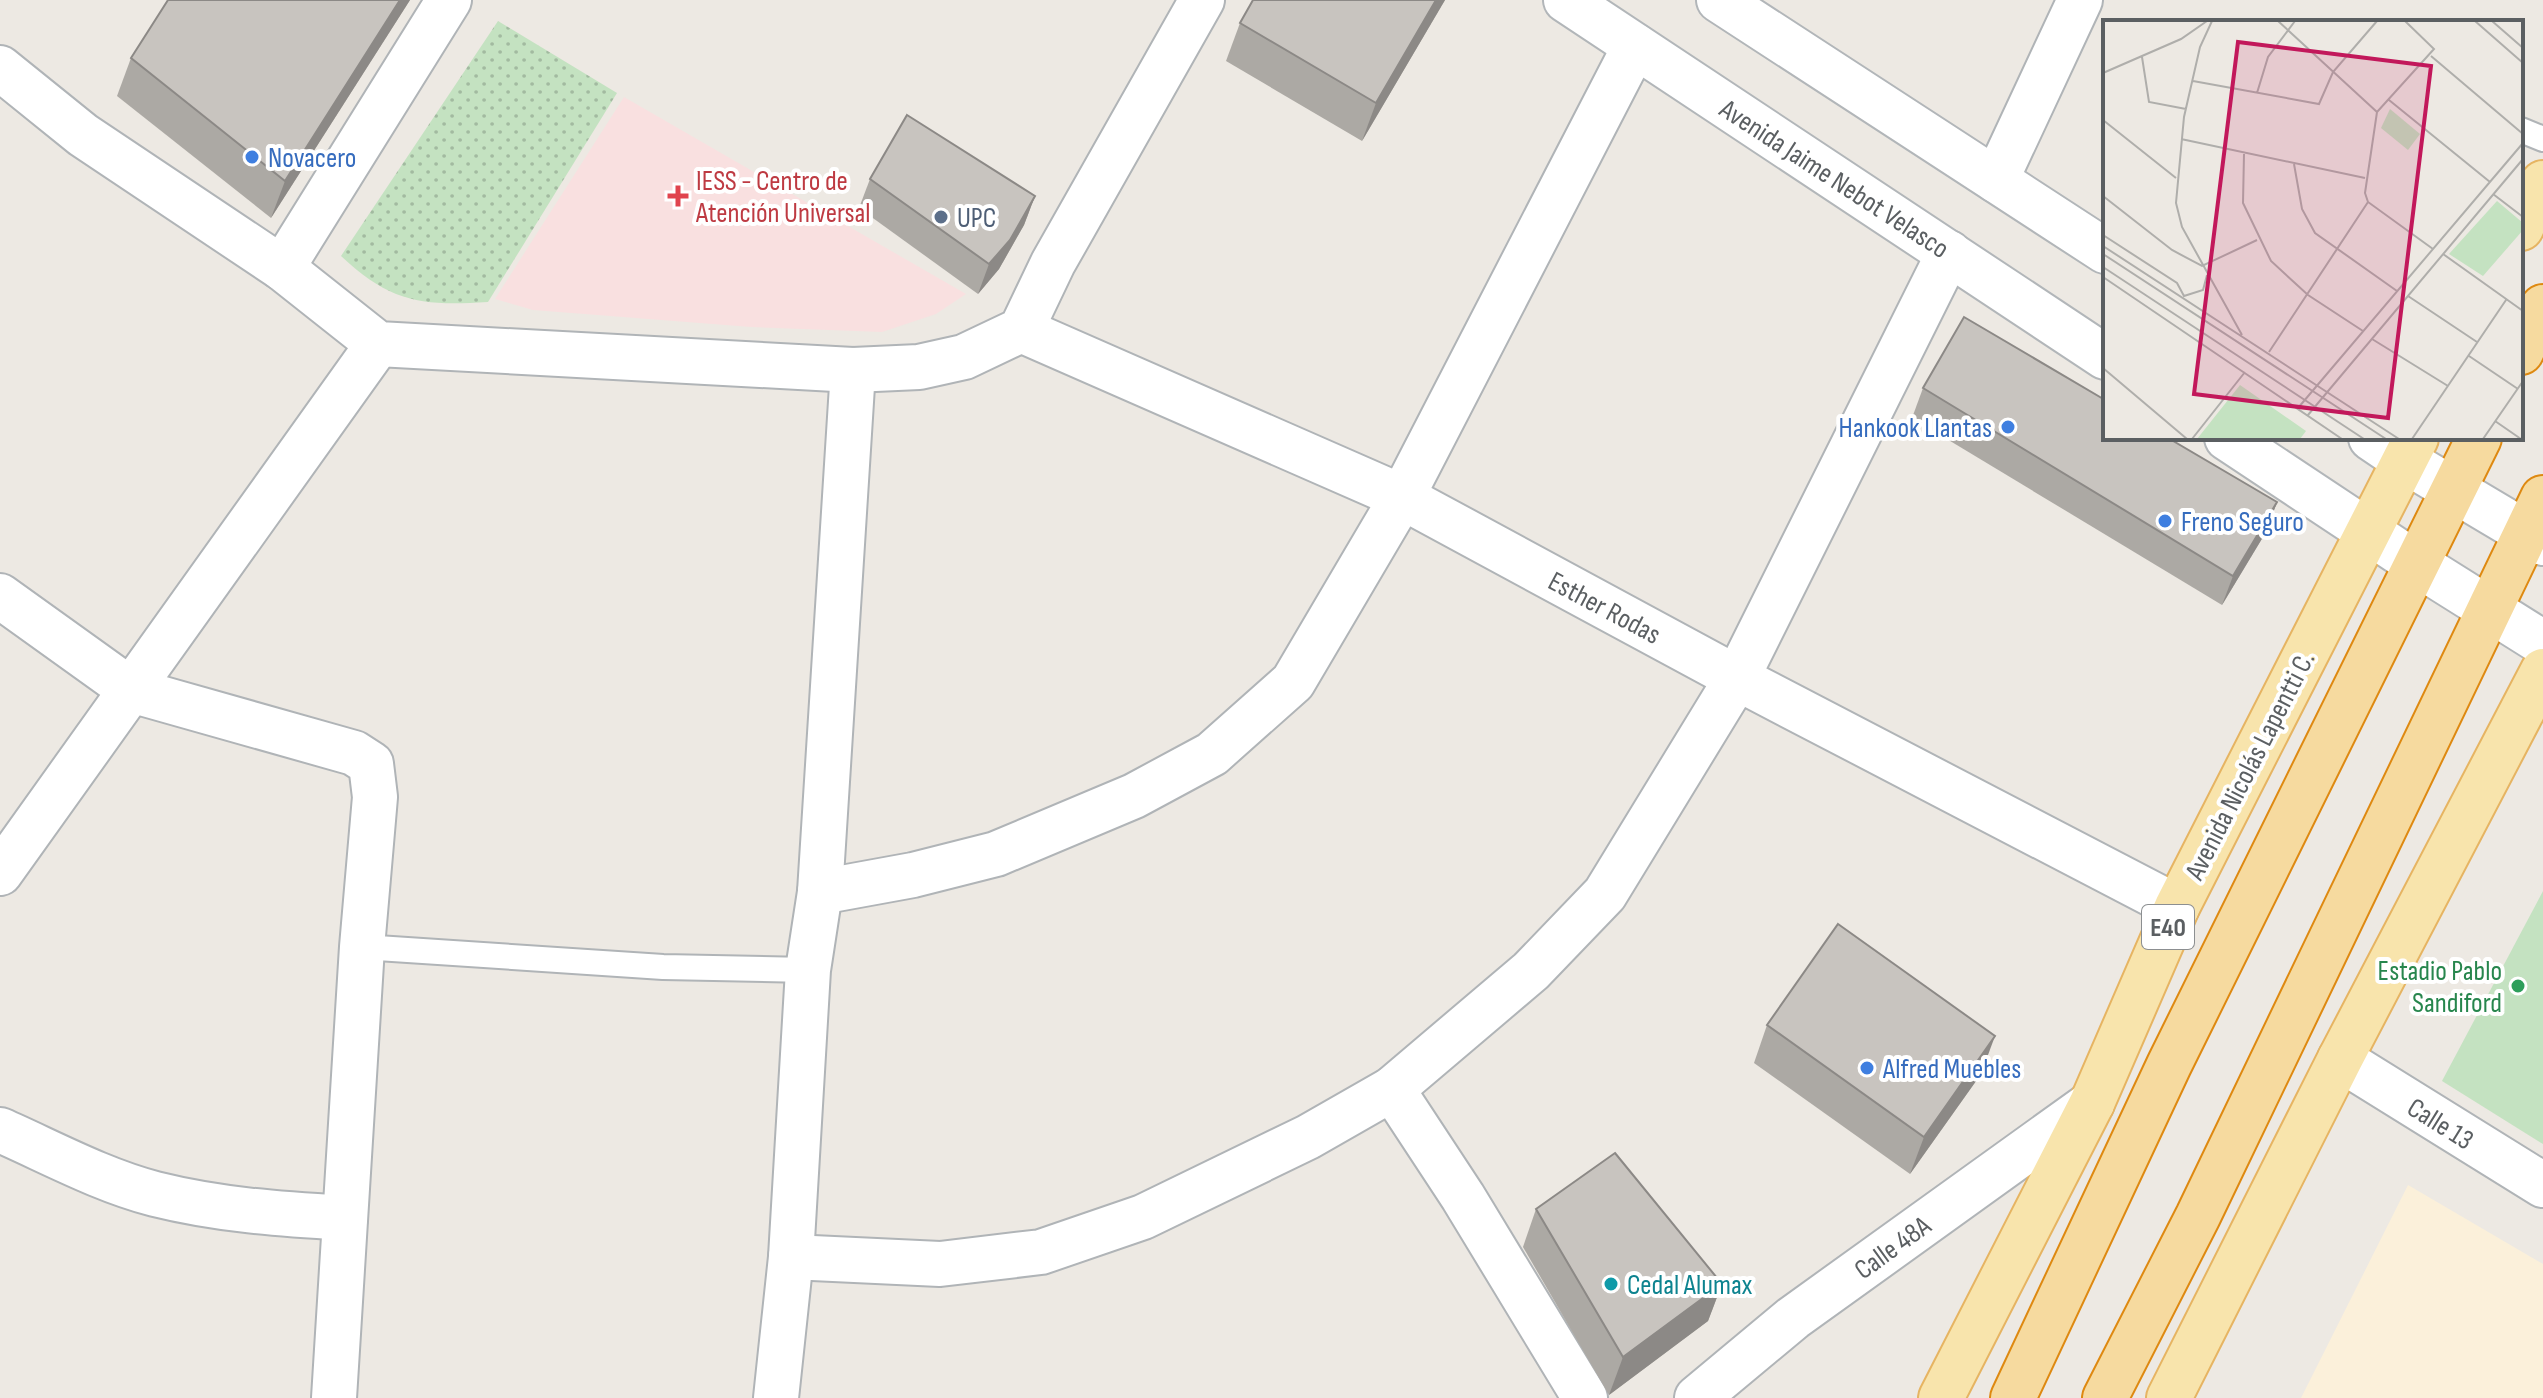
<svg xmlns="http://www.w3.org/2000/svg" width="2543" height="1398" viewBox="0 0 2543 1398" font-family="'Sofia Sans Condensed',sans-serif">
  <style>
    .commercial { fill: #fbf0da }
    .medical { fill: #f9e0e0 }
    .grass { fill: url(#grass-dots) }
    .pitch { fill: #c4e2c1 }
    .lines { fill: none; stroke-linecap: round; stroke-linejoin: round }
    .service-casing { stroke: #b0b4b7; stroke-width: 28 }
    .minor-casing { stroke: #b0b4b7; stroke-width: 48 }
    .secondary-casing { stroke: #b2b6b9; stroke-width: 48 }
    .primary-casing { stroke: #e6b462; stroke-width: 48 }
    .trunk-casing { stroke: #de8911; stroke-width: 48 }
    .service { stroke: #fff; stroke-width: 24 }
    .minor { stroke: #fff; stroke-width: 44 }
    .secondary { stroke: #fff; stroke-width: 44 }
    .primary { stroke: #f8e4ac; stroke-width: 44 }
    .trunk { stroke: #f6da9f; stroke-width: 44 }
    .wall { fill: #aca9a4 }
    .shaded-wall { fill: #8c8986 }
    .building { fill: #c8c4bf; stroke: #8c8986; stroke-width: 2 }
    .shop-dot { fill: #3f7fe0; stroke: #fff; stroke-width: 3 }
    .health-dot { fill: #e0444e; stroke: #fff; stroke-width: 3 }
    .service-dot { fill: #5c6f8a; stroke: #fff; stroke-width: 3 }
    .leisure-dot { fill: #2e9e5b; stroke: #fff; stroke-width: 3 }
    .culture-dot { fill: #0f9aa8; stroke: #fff; stroke-width: 3 }
    .labels { text-anchor: middle; stroke-width: 8; stroke-linejoin: round; paint-order: stroke }
    .shield { fill: #fff; stroke: #8c8f91; stroke-width: 2 }
    .shield-label { font-size: 26px; font-weight: bold; fill: #5b5f62 }
    .shop-label { font-size: 28px; fill: #366cbe; stroke: #fff; text-anchor: start }
    .street-label { font-size: 28px; fill: #5b5f62; stroke: #fff }
    .health-label { font-size: 28px; fill: #be3a42; stroke: #fff; text-anchor: start }
    .service-label { font-size: 28px; fill: #4e5e75; stroke: #fff; text-anchor: start }
    .leisure-label { font-size: 28px; fill: #27864d; stroke: #fff; text-anchor: end }
    .culture-label { font-size: 28px; fill: #0d838f; stroke: #fff; text-anchor: start }
    .inset-road { fill: none; stroke: #afaeab; stroke-width: 2 }
    .view { fill: #c2185b; fill-opacity: 0.15; stroke: #c2185b; stroke-width: 4 }
    .inset-edge { fill: none; stroke: #5b5f62; stroke-width: 4 }
  </style>
  <defs>
    <pattern id="grass-dots" width="8" height="8" patternUnits="userSpaceOnUse" patternTransform="scale(2)"><rect width="8" height="8" fill="#c4e2c1"/><path d="M2 2h.1M6 6h.1" fill="none" stroke="#a2baa0" stroke-width="1.8" stroke-linecap="round"/></pattern>
  </defs>
  <rect width="100%" height="100%" fill="#ede9e3"/>
  <!-- commercial -->
  <path class="commercial" d="M2408,1185l135,79v134h-242z"/>
  <!-- medical -->
  <path class="medical" d="M624,97l342,197 -30,20 -54,18 -131,-5 -218,-17 -38,-11z"/>
  <!-- grass -->
  <path class="grass" d="M498,21l119,72 -129,209c-66,4 -97,1 -147,-46z"/>
  <!-- pitch -->
  <path class="pitch" d="M2543,891v253l-101,-63z"/>
  <g class="lines">
    <defs>
      <g id="service">
        <path d="M2521,130l22,9"/>
        <path d="M362,947l301,20 145,3"/>
      </g>
      <g id="minor">
        <path d="M0,68l83,67 199,133 96,76 475,26 66,-3 45,-10 57,-27 32,-67 149,-263"/>
        <path d="M1996,180l84,-180"/>
        <path d="M282,268l167,-268"/>
        <path d="M1021,330l381,167 335,181 440,229"/>
        <path d="M0,596l131,94 223,63 17,11 4,33 -13,150 -28,451"/>
        <path d="M0,873l378,-529"/>
        <path d="M820,892l93,-17 83,-21 138,-58 78,-42 81,-72 109,-185 233,-451"/>
        <path d="M2340,1059l203,126"/>
        <path d="M1392,1089l71,108 122,201"/>
        <path d="M0,1130c50,22 101,50 155,64 64,16 125,20 190,24"/>
        <path d="M791,1257l149,7 101,-12 102,-35 165,-80 84,-48 139,-118 74,-77 132,-216 212,-425"/>
        <path d="M776,1398l15,-141 17,-287 12,-78 33,-522"/>
        <path d="M1697,1398l96,-80 299,-215"/>
      </g>
      <g id="secondary">
        <path d="M1566,0l539,357"/>
        <path d="M1719,0l386,251"/>
        <path d="M2227,438l190,126 126,79"/>
        <path d="M2371,438l34,23 138,82"/>
      </g>
      <g id="primary">
        <path d="M2521,228l22,-45"/>
        <path d="M1941,1398l151,-295 85,-196 239,-469"/>
        <path d="M2169,1398l171,-339 203,-388"/>
      </g>
      <g id="trunk">
        <path d="M2521,352l22,-45"/>
        <path d="M2013,1398l156,-333 310,-627"/>
        <path d="M2105,1398l93,-182 345,-718"/>
      </g>
    </defs>
    <!-- service casing -->
    <use href="#service" class="service-casing"/>
    <!-- minor casing -->
    <use href="#minor" class="minor-casing"/>
    <!-- secondary casing -->
    <use href="#secondary" class="secondary-casing"/>
    <!-- primary casing -->
    <use href="#primary" class="primary-casing"/>
    <!-- trunk casing -->
    <use href="#trunk" class="trunk-casing"/>
    <!-- service -->
    <use href="#service" class="service"/>
    <!-- minor -->
    <use href="#minor" class="minor"/>
    <!-- secondary -->
    <use href="#secondary" class="secondary"/>
    <!-- primary -->
    <use href="#primary" class="primary"/>
    <!-- trunk -->
    <use href="#trunk" class="trunk"/>
  </g>
  <!-- wall -->
  <g class="wall">
    <path d="M410,0l-139,218 -154,-122 14,-38z"/>
    <path d="M1253,0h192l-83,141 -136,-80 14,-38z"/>
    <path d="M870,179l165,17 -11,29 -25,44 -21,25 -119,-86z"/>
    <path d="M1923,388l354,114 -11,30 -44,73 -310,-187z"/>
    <path d="M1767,1025l214,49 -71,100 -156,-111z"/>
    <path d="M1536,1209l186,75 -14,37 -99,74 -86,-148z"/>
  </g>
  <!-- shaded-wall -->
  <g class="shaded-wall">
    <path d="M400,0h10l-139,218 14,-37z"/>
    <path d="M1436,0h9l-83,141 14,-38z"/>
    <path d="M1035,196l-11,29 -25,44 -21,25 11,-30z"/>
    <path d="M2277,502l-11,30 -44,73 11,-29z"/>
    <path d="M1995,1036l-14,38 -71,100 14,-37z"/>
    <path d="M1722,1284l-14,37 -99,74 14,-38z"/>
  </g>
  <!-- building -->
  <g class="building">
    <path d="M168,0h232l-115,181 -154,-123z"/>
    <path d="M1253,0h183l-60,103 -136,-80z"/>
    <path d="M907,115l128,81 -25,44 -21,24 -119,-85z"/>
    <path d="M1964,317l141,83v38h63l109,64 -44,74 -310,-188z"/>
    <path d="M1838,924l157,112 -71,101 -157,-112z"/>
    <path d="M1615,1153l107,131 -99,73 -87,-148z"/>
  </g>
  <!-- markers -->
  <g class="shop-dot">
    <circle cx="252" cy="157" r="8"/>
    <circle cx="2008" cy="427" r="8"/>
    <circle cx="2165" cy="521" r="8"/>
    <circle cx="1867" cy="1068" r="8"/>
  </g>
  <path class="health-dot" d="M674 184h8v8h8v8h-8v8h-8v-8h-8v-8h8z"/>
  <circle class="service-dot" cx="941" cy="217" r="8"/>
  <circle class="leisure-dot" cx="2518" cy="986" r="8"/>
  <circle class="culture-dot" cx="1611" cy="1284" r="8"/>
  <g class="labels">
    <!-- shield labels -->
    <rect class="shield" x="2142" y="905" width="52" height="44" rx="6"/>
    <g class="shield-label">
      <text x="2168" y="936">E40</text>
    </g>
    <!-- shop labels -->
    <g class="shop-label">
      <text x="268" y="167">Novacero</text>
      <text x="1992" y="437" text-anchor="end">Hankook Llantas</text>
      <text x="2181" y="531">Freno Seguro</text>
      <text x="1883" y="1078">Alfred Muebles</text>
    </g>
    <!-- street labels -->
    <g class="street-label">
      <text transform="translate(1835 178) rotate(33)" y="10">Avenida Jaime Nebot Velasco</text>
      <text transform="translate(1605 607) rotate(28)" y="10">Esther Rodas</text>
      <text transform="translate(2249 765) rotate(-63)" y="10">Avenida Nicolás Lapentti C.</text>
      <text transform="translate(2441 1123) rotate(32)" y="10">Calle 13</text>
      <text transform="translate(1892 1247) rotate(-36)" y="10">Calle 48A</text>
    </g>
    <!-- health labels -->
    <g class="health-label">
      <text x="696" y="190">IESS - Centro de<tspan x="696" dy="32">Atención Universal</tspan></text>
    </g>
    <!-- service labels -->
    <g class="service-label">
      <text x="957" y="227">UPC</text>
    </g>
    <!-- leisure labels -->
    <g class="leisure-label">
      <text x="2502" y="980">Estadio Pablo<tspan x="2502" dy="32">Sandiford</tspan></text>
    </g>
    <!-- culture labels -->
    <g class="culture-label">
      <text x="1627" y="1294">Cedal Alumax</text>
    </g>
  </g>
  <!-- overview -->
  <g transform="translate(2103 20)">
    <rect width="420" height="420" fill="#ede9e3"/>
    <path d="M287,89l30,25 -12,16 -27,-22z" fill="#c4e2c1"/>
    <path d="M394,181l26,22v7l-40,46 -34,-22z" fill="#c4e2c1"/>
    <path d="M137,365l66,46 -6,8h-103z" fill="#c4e2c1"/>
    <path class="inset-road" d="M109,1l-12,26 -16,70 -8,86 6,24 60,108M175,1l99,91M302,1l29,28 -57,63 -12,81 3,9 65,47M372,1l48,42M389,1l31,27M328,36l92,78M39,37l7,45 37,7M0,53l78,-34 26,-18M90,61l126,23 14,-32 44,-51M154,73l11,-36 27,-36M286,80l101,82M0,100l73,58M78,119l184,39M141,134l-1,49 28,58 37,34 55,36M191,144l8,45 13,24 82,58M390,174l30,23M0,176l69,54 30,16 55,-26M0,215l74,48 7,13 19,-6 4,-15M0,226l296,193M0,234l283,185M340,234l80,57M0,247l261,172M0,257l239,162M305,276l69,46M269,319l76,47M166,332l99,-150M366,336l49,33M0,348l84,71M195,388l225,-265M205,395l215,-256M392,401l26,18M89,419l53,-67M309,419l94,-139M380,419l40,-58"/>
    <path class="view" d="M135,22l193,24 -43,352 -194,-24z"/>
    <rect width="420" height="420" class="inset-edge"/>
  </g>
</svg>
